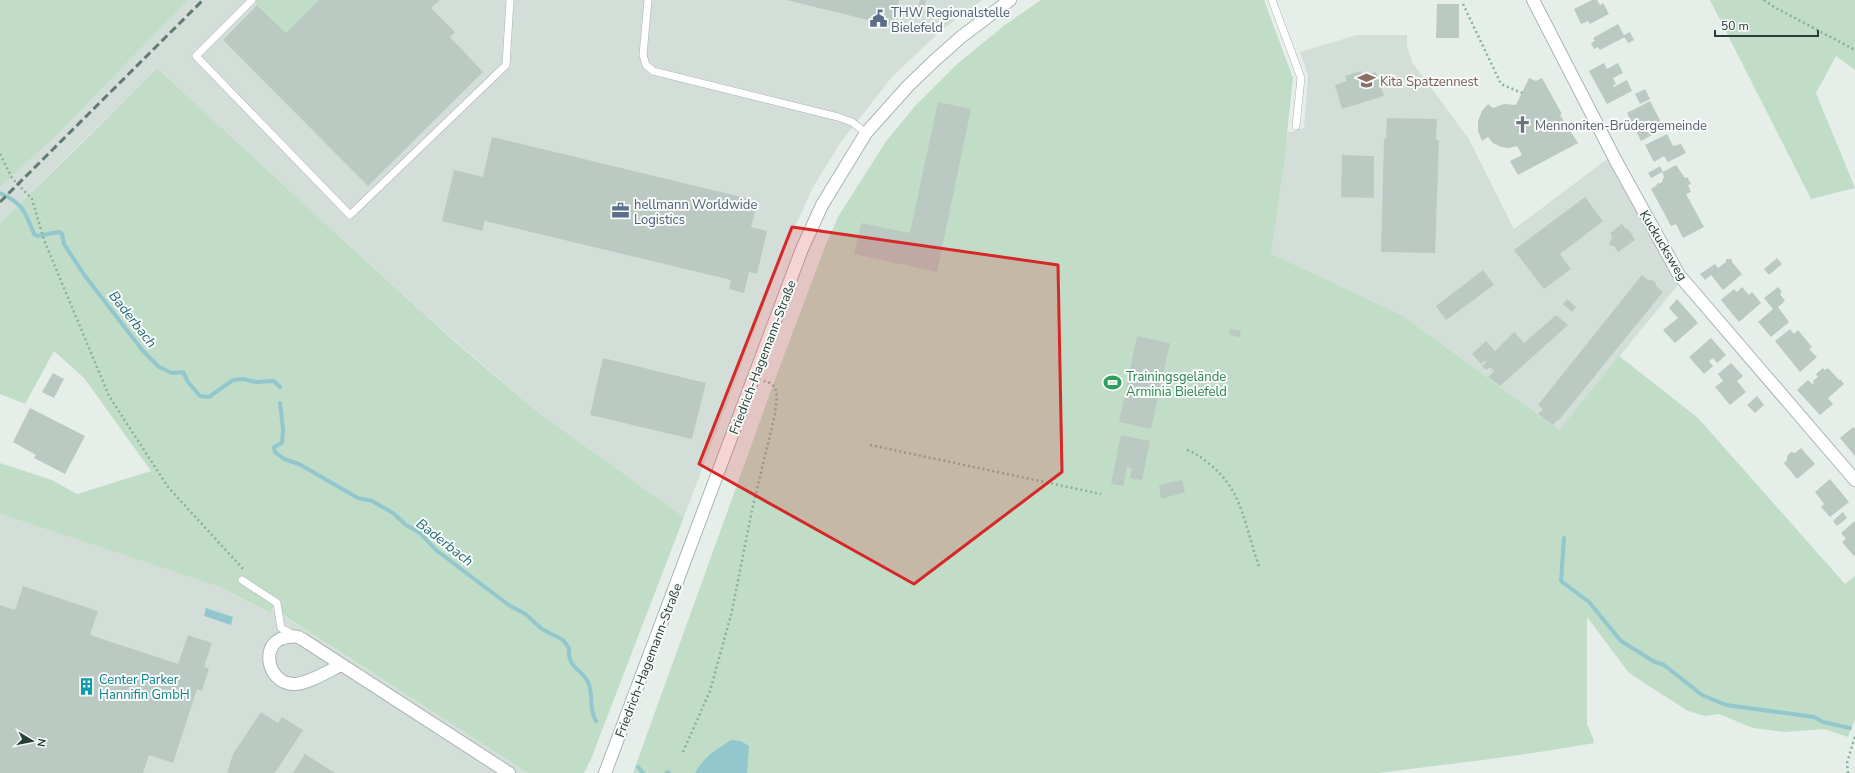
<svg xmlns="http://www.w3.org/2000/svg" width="1855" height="773" viewBox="0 0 1855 773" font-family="'Nunito Sans',sans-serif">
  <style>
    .built { fill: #d4ded9 }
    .green { fill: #c1ddc7 }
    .water { fill: #93c7ce }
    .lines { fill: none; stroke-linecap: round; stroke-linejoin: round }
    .stream { stroke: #93c7ce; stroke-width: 4 }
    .building { fill: #bbc9c3 }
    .lane-casing { stroke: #a9b6b1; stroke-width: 8 }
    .street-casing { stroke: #a9b6b1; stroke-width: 14 }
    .path { stroke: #89afa1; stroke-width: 2.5; stroke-dasharray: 2 3; stroke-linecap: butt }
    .lane { stroke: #fff; stroke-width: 7 }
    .street { stroke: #fff; stroke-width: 12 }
    .rail { stroke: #617a72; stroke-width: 3; stroke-dasharray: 8 4; stroke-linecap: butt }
    .marked { fill: #d62828; fill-opacity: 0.2; stroke: #d62828; stroke-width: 3; stroke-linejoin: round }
    .labels { text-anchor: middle; stroke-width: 4; stroke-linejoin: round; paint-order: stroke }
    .service-label { font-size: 13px; fill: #4e5e75; stroke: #f7faf8; text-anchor: start }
    .education-label { font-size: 13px; fill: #785e54; stroke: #f7faf8; text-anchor: start }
    .worship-label { font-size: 13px; fill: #5b616d; stroke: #f7faf8; text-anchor: start }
    .street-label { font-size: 13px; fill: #263f37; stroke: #f7faf8 }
    .leisure-label { font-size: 13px; fill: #27864d; stroke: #f7faf8; text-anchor: start }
    .culture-label { font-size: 13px; fill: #0d838f; stroke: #f7faf8; text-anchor: start }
    .water-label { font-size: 14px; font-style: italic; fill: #246d77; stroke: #f7faf8 }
  </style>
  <rect width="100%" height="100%" fill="#e6eeea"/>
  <!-- built -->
  <g class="built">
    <path d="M188,0h794l-39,29 -51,48 -51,65 -28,45 -27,60 -102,270 -145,-104 -94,-81 -101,-91 -187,-173 -157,155v-36l56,-51z"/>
    <path d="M1357,35h50v10l5,17 57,77 45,90 93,-70 71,126 -119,145 -157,-115 -132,-61 17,-121 17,-5 4,-53 -8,-23z"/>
    <path d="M0,514l220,73 49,26 2,-5 257,165h-528z"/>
  </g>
  <!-- green -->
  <g class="green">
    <path d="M0,0h188l-132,136 -56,51z"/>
    <path d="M257,0h62l-33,33 -31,-31z"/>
    <path d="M1041,0h223l29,78 -9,84 -13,92 131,61 157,115 60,-74 79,62 147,166 10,-8v143l-7,18 -24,-8 -39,3 -32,-4 -34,-14 -14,2 -17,-5 -59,-38 -42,-56v107l6,14 1,5c-72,13 -144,21 -216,30h-745l144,-399 49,-130 13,-29 48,-75 29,-35 40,-40 50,-41z"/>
    <path d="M1710,0h145v70l-19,-14 -20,37 39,95 -44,11z"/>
    <path d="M157,68l187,173 109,99 86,73 145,104 -93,242 -7,14h-56l-256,-165 -2,5 -50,-26 -220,-73v-51l52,17 25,14 74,-23 -67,-93 -30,-27 -29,53 -25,-10v-171l79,-77z"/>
  </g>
  <!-- water -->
  <g class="water">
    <path d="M206,608l27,9 -2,8 -27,-9z"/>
    <path d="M731,740l10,1 8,5 -2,27h-52c9,-16 20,-23 36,-33z"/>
  </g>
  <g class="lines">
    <!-- stream -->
    <g class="stream">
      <path d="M0,193c23,10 25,19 34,41l3,2 22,-4 3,2 2,10 21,32 58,75 16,16 13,6 11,-1 5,10 12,14 9,1 24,-17 10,-1 13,3 18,-1 6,6"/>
      <path d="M280,403l3,26 -1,14 -8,4 1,5 9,7 15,5 59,34 14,3 21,12 13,12 14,8 16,17 74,56 14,7 18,16 21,11 6,8c-2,20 12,20 19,34 6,13 0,26 8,39"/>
      <path d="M1564,538l-3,43 28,21 32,39 32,20 11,4 38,30 24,10 88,12 9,5 27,6"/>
      <path d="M638,767l5,6"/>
      <path d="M667,772l2,1"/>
    </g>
  </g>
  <!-- building -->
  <g class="building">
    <path d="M317,0h123l-9,8 24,24 -5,5 33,35 -115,114 -145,-146 34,-35 29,28 32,-32z"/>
    <path d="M786,0h113l-6,26z"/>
    <path d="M920,0h6l-3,14 -6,-2z"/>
    <path d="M1592,0h5l3,5 3,-2 6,11 -19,10 -2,-3 -7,3 -7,-15z"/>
    <path d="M1437,4h22v34h-23z"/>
    <path d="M1618,24l6,11 6,-3 4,8 -6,3 -3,-5h-2l-23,12 -2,-3 -4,2 -3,-6 4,-2 -2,-3z"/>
    <path d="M1604,63l3,6 11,-6 5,10 -10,5 3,6 -3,1 1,2 13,-7 5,11 -25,13 -18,-33z"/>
    <path d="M1361,71l2,5 13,-4 8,24 -42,13 -7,-24 12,-4 -2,-5z"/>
    <path d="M1529,78l7,3 6,-3 20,36 -2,1 18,28 -60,32 -8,-14 12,-6 -5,-9 -8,2 -8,-1 -8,-4 -5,-6 -6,4 -4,-10v-10l4,-10 6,-7 5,4 11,-4 12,1z"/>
    <path d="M1645,89l5,10 -10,5 -5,-10z"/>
    <path d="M1650,101l11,21 -13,7 4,6 -11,6 -14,-28z"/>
    <path d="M938,102l33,7 -34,163 -83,-18 7,-31 49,10z"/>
    <path d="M1387,118l50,1 -1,21h3l-4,113 -54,-1 3,-113h2z"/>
    <path d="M1667,134l6,12 8,-2 5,9 -18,9 -4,-6 -10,6 -9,-17z"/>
    <path d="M492,137l266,64 -7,26 16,4 -10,43 -8,-2 -5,21 -15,-4 2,-9 -246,-59 -3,10 -40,-10 12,-51 29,7z"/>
    <path d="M1342,155l32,1v42l-33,-1z"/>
    <path d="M1676,165l9,13 2,-1 4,7 -3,1 3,7 -5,2 18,33 -21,11 -7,-14 -5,2 -20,-37 5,-3 2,-4 1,2 3,-2 2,-6 -2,-4 -11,6 -3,-5 12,-7 3,6z"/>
    <path d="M1585,197l18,24 -43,33 11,15 -27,20 -30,-39z"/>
    <path d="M1622,224l4,5 3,1 6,10 -17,12 -3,-5 -6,-2 3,-8 -2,-4z"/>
    <path d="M1777,258l5,6 -13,11 -5,-6z"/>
    <path d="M1726,259h6v3l10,12 -19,16 -12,-15 -6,5 -5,-6 15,-10 3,4 8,-6z"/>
    <path d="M1483,270l11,15 -48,35 -10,-14z"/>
    <path d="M1642,275l6,5h4l4,3v3l7,6 -105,129 -1,-1 -4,5 -15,-11 5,-5 -5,-4z"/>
    <path d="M1742,287l7,8 3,-3 9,11 -22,19 -18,-22 13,-11 3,3z"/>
    <path d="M1778,287l4,5 -2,2 5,7 -7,6 11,15 -18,15 -13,-15 15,-13 -9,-11z"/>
    <path d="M1567,299l9,8 -4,5 -9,-8z"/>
    <path d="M1677,299l21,24 -23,20 -12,-13 15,-12 -9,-10z"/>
    <path d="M1556,315l12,10 -68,61 -12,-9 6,-6 -4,-4 -4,3 -4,-4 4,-4 -2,-1 -3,3 -9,-10 14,-13 9,10 19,-19 10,11z"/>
    <path d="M1230,329l11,2 -1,6 -11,-2z"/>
    <path d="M1790,329l4,5 4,-4 14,17 -3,2 8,8 -17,15 -25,-31z"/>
    <path d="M1137,336l33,7 -19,86 -32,-7z"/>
    <path d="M1711,338l15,17 -9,8 -4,-5 -4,3 4,5 -9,8 -15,-17z"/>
    <path d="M603,358l103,25 -14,56 -102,-24z"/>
    <path d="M1731,363l12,13 -6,5 9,11 -16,13 -15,-18 8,-6 -5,-7z"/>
    <path d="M1823,368l2,2 3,-2 11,12 1,-1 4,5 -16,14 5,6 -13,11 -23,-25 11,-10 4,4 2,-1 -1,-2 5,-4 -2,-3z"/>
    <path d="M53,373l11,6 -10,19 -12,-6z"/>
    <path d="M1757,396l7,9 -9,8 -8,-8z"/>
    <path d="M30,408l55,28 -20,38 -31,-16 2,-3 -23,-13z"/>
    <path d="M1853,427l2,2v27l-15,-18z"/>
    <path d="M1121,435l29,6 -8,39 -12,-2 2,-10 -5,-1 -4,19 -12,-2z"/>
    <path d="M1801,448l14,16 -18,15 -13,-16 3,-3v-4l4,-4 4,1z"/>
    <path d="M1830,479l19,23 -19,15 -9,-10 3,-3 -9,-12z"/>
    <path d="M1182,480l3,12 -24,7 -2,-14z"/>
    <path d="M1843,512l4,6 -10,8 -4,-5z"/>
    <path d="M1855,521v34l-1,1 -12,-14 4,-3 -5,-6z"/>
    <path d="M23,586l75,25 -8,24 88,29 10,-29 24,8 -8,24 5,1 -7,23 -5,-2 -24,74 -24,-8 -6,18h-143v-168l15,5z"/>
    <path d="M261,712l17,11 4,-6 21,13 -28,43h-48l6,-19z"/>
    <path d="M305,754l30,19h-42z"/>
  </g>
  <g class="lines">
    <defs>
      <g id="lane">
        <path d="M252,0l-56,56 154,159 156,-150 4,-65"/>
        <path d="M648,0l-5,55 3,10 7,6 185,46 14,5 14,11"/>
        <path d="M1272,0l29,78 -5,48"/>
        <path d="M242,580l35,23 4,25 13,7"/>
      </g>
      <g id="street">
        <path d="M1533,0l83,161 63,114 176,205"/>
        <path d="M341,665c-12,6 -35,20 -48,19 -27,-1 -34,-44 -5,-47 6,-1 9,-1 14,2l207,134"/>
        <path d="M605,773l197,-524 20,-44 44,-72 42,-47 26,-25 27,-24 49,-37"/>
      </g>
    </defs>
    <!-- lane casing -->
    <use href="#lane" class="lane-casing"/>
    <!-- street casing -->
    <use href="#street" class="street-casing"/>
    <!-- path -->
    <g class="path">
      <path d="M1764,0l10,7 81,43"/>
      <path d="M1463,4l38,80 21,9"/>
      <path d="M0,154l12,24 20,21 12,41 65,156 59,91 76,83"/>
      <path d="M870,445l231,49"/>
      <path d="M1187,450c8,3 14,7 21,13 35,26 37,65 51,103"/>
      <path d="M683,752l27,-61 22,-80 20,-101 23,-96 2,-18 -2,-9 -5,-4 -6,-2"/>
      <path d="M1848,773l-1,-10 8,-27"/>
    </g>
    <!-- lane -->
    <use href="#lane" class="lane"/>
    <!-- street -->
    <use href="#street" class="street"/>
    <!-- rail -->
    <path class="rail" d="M0,202l203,-202"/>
  </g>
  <!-- marked area -->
  <path class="marked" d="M792,227l266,38 4,207 -148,112 -215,-120z"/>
  <!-- icons -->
  <defs>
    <symbol id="civic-bare" viewBox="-9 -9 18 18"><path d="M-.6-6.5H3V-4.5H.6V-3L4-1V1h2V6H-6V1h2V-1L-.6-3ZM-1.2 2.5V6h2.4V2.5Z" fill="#5c6f8a" stroke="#f7faf8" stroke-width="2.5" paint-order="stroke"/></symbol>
    <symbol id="school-bare" viewBox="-9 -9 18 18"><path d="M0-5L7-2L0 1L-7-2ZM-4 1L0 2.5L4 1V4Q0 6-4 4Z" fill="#8d6e63" stroke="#f7faf8" stroke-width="2.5" paint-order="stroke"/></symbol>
    <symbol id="church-bare" viewBox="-9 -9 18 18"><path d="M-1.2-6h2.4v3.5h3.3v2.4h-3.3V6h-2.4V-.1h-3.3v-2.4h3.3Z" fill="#6b7280" stroke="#f7faf8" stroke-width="2.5" paint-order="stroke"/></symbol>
    <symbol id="office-bare" viewBox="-9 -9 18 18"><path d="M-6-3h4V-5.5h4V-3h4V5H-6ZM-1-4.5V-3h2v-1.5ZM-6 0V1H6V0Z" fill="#5c6f8a" stroke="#f7faf8" stroke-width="2.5" paint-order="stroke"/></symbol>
    <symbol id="stadium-bare" viewBox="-9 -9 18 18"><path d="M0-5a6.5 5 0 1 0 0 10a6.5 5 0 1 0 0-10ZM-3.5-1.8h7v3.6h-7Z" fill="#2e9e5b" stroke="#f7faf8" stroke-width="2.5" paint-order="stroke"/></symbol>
    <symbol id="building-bare" viewBox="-9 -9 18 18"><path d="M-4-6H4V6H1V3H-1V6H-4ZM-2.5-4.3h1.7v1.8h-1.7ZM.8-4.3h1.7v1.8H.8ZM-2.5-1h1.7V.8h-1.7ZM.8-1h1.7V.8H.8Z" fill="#0f9aa8" stroke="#f7faf8" stroke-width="2.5" paint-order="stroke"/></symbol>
  </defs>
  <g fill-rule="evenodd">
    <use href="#civic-bare" x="866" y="6" width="25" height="25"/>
    <use href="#school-bare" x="1354" y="68" width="25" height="25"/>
    <use href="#church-bare" x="1510" y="112" width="25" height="25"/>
    <use href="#office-bare" x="608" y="198" width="25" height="25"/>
    <use href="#stadium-bare" x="1100" y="370" width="25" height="25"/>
    <use href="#building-bare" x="74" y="674" width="25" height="25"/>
  </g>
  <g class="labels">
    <!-- service labels -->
    <g class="service-label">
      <text x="891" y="17">THW Regionalstelle<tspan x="891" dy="15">Bielefeld</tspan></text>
      <text x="634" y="209">hellmann Worldwide<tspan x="634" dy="15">Logistics</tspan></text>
    </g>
    <!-- education labels -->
    <g class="education-label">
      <text x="1380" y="86">Kita Spatzennest</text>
    </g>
    <!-- worship labels -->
    <g class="worship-label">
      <text x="1535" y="130">Mennoniten-Brüdergemeinde</text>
    </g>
    <!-- street labels -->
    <g class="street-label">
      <text transform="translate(1664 245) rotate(59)" y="5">Kuckucksweg</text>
      <text transform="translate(762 357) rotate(-69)" y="5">Friedrich-Hagemann-Straße</text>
      <text transform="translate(648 660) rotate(-69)" y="5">Friedrich-Hagemann-Straße</text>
    </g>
    <!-- leisure labels -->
    <g class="leisure-label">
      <text x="1126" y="381">Trainingsgelände<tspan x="1126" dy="15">Arminia Bielefeld</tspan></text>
    </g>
    <!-- culture labels -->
    <g class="culture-label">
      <text x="99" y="684">Center Parker<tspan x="99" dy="15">Hannifin GmbH</tspan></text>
    </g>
    <!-- water labels -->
    <g class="water-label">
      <text transform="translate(133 319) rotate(52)" y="5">Baderbach</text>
      <text transform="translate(445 542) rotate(38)" y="5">Baderbach</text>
    </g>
  </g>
  <!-- north arrow -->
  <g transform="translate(32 741) rotate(100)" stroke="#f7faf8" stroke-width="3" paint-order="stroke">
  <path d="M0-3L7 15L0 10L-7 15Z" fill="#263f37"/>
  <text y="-6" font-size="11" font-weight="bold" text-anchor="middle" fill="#263f37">N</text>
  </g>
  <!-- scale -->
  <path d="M1715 30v6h103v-6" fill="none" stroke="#263f37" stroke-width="2"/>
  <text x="1721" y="30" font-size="12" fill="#263f37" stroke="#f7faf8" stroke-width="3" paint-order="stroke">50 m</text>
</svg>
